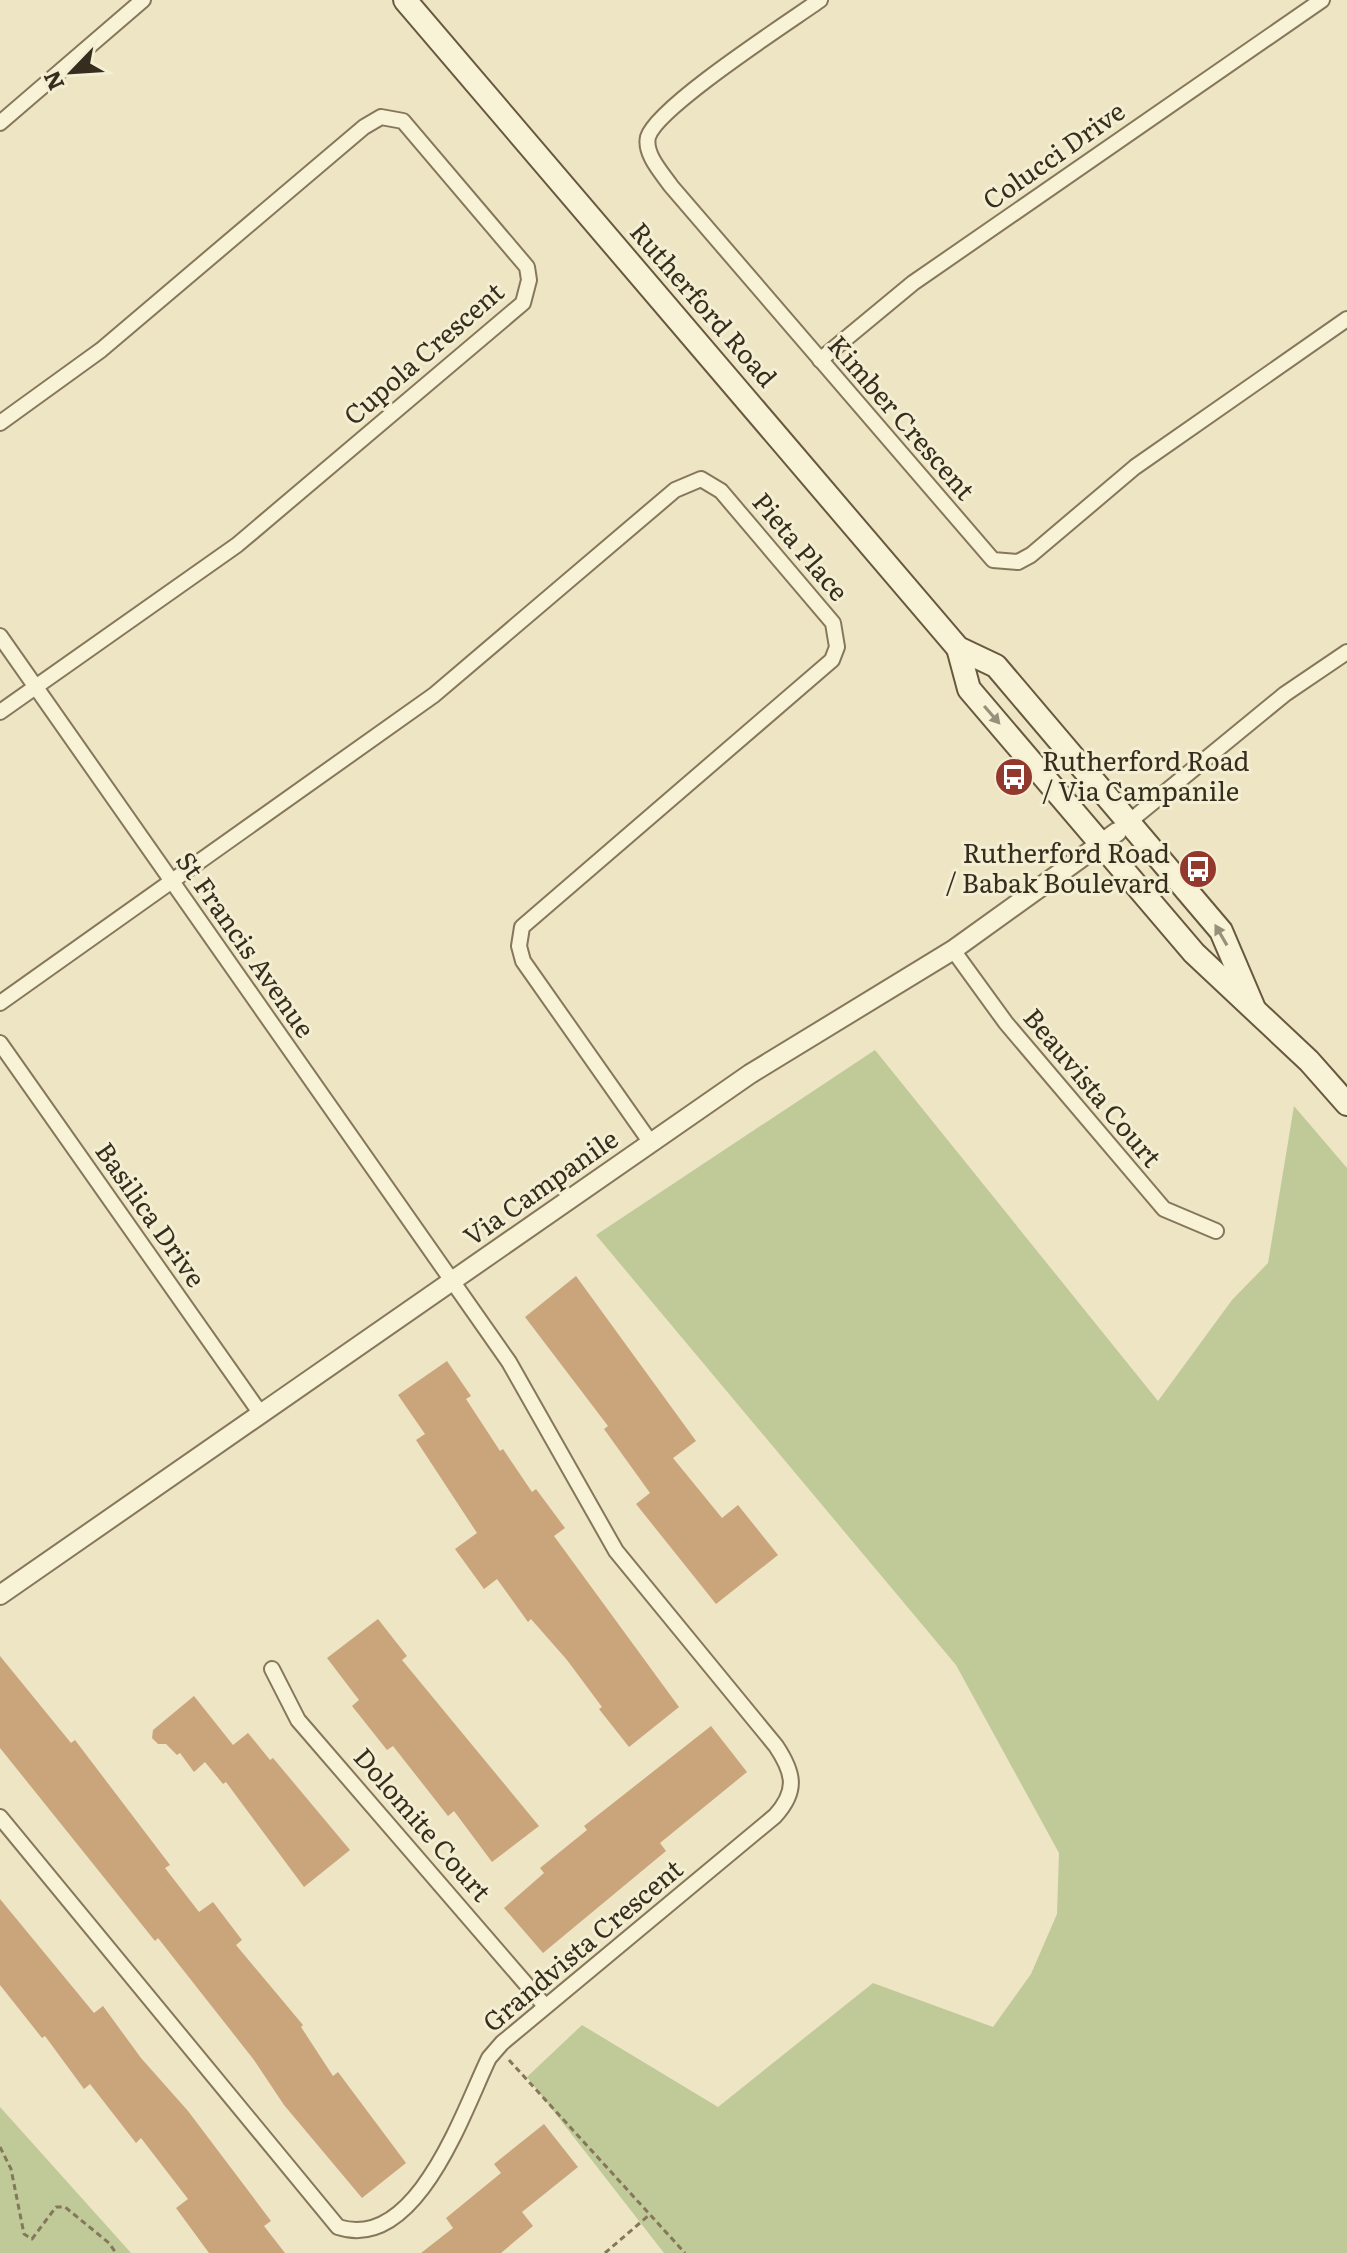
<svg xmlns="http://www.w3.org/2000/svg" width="1347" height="2253" viewBox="0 0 1347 2253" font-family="Literata,serif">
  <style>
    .green { fill: #bfca98 }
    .building { fill: #caa57b }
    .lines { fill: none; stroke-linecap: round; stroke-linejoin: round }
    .minor-casing { stroke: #86775b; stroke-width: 18 }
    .tertiary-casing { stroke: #86775b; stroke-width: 22 }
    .secondary-casing { stroke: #68583e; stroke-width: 26 }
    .path { stroke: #86775b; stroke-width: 3; stroke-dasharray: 6 4; stroke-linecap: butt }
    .minor { stroke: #f8f2d6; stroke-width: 14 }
    .tertiary { stroke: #f8f2d6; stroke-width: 18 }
    .secondary { stroke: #f8f2d6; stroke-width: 22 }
    .oneway { fill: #98907a }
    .labels { text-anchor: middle; stroke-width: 6; stroke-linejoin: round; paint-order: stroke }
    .street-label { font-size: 26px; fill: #372d1e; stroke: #f4eed3 }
    .poi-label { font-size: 26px; fill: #372d1e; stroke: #f4eed3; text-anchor: start }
  </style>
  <rect width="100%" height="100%" fill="#ede5c4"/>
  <!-- green -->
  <g class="green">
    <path d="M875,1050l283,351 74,-101 36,-37 26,-157 53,62v1085h-683l-137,-176 55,-52 136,82 155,-124 120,44 38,-53 26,-60 2,-61 -103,-188 -360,-430z"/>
    <path d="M0,2107l131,146h-131z"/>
  </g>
  <!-- building -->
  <g class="building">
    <path d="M576,1276l120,165 -23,17 49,60 16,-13 40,50 -62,49 -80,-100 14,-11 -46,-64 4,-3 -83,-109z"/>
    <path d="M447,1361l24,35 -5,3 34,52 3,-2 29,43 4,-3 29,39 -11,8 125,171 -50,40 -30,-38 3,-2 -35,-47 -36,-41 -3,3 -31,-43 -13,10 -29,-40 22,-16 -61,-93 9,-6 -27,-39z"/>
    <path d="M378,1619l29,37 -5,4 137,166 -47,36 -38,-51 -6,5 -55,-70 -6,4 -35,-44 7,-6 -32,-42z"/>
    <path d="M0,1656l71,87 4,-3 95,125 -5,3 34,44 14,-10 29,38 -6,5 67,80 -2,2 32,49 5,-4 68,91 -44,35 -78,-93 -30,-45 -96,-122 -3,3 -155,-193z"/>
    <path d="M194,1696l39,49 15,-12 22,27 3,-2 77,92 -46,37 -78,-105 -3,2 -18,-22 -11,10 -14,-19 -3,2 -11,-11h-8l-6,-6 1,-8z"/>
    <path d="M711,1726l36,46 -87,71 6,8 -123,102 -39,-45 40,-35 -4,-5 47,-38 -3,-4z"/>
    <path d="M0,1899l94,114 9,-7 38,52 47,53 83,110 -7,5 21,27h-76l-33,-45 12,-9 -47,-61 -5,5 -46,-59 -6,5 -39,-53 -3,2 -42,-53z"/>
    <path d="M544,2124l34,43 -56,45 11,14 -32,27h-80l32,-25 -7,-10 55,-45 -7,-9z"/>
  </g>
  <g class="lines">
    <defs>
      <g id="minor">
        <path d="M820,0c-31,22 -163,107 -172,137 -4,17 14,36 23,49l322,374 25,2 13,-7 104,-88 212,-148"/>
        <path d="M0,123l143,-123"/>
        <path d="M820,360l93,-77 409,-283"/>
        <path d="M0,423l101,-73 263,-223 17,-10 22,4 124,146 2,13 -6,23 -286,242 -237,167"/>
        <path d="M0,636l509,726 107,189 160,195c18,27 22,45 -1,70l-273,227 -13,15c-25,51 -72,195 -151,169l-338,-410"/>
        <path d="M1124,826l161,-132 62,-42"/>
        <path d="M953,950l53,73 158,186 52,22"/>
        <path d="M0,1003l434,-308 241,-205 26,-11 20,12 112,132 4,24 -5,13 -310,267 -3,19 4,15 128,182"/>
        <path d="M0,1043l261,371"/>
        <path d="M272,1669l26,51 247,286"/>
      </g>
      <path id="tertiary" d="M0,1595l750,-521 203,-124 164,-118"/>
      <g id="secondary">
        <path d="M405,0l553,648 38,18 225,265 32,75"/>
        <path d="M958,648l11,41 225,264 115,108 38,43"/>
      </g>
    </defs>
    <!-- minor casing -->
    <use href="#minor" class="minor-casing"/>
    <!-- tertiary casing -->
    <use href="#tertiary" class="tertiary-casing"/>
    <!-- secondary casing -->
    <use href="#secondary" class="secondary-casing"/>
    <!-- path -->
    <g class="path">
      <path d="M509,2060l176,193"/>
      <path d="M0,2147l11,22 13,65 8,5 24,-32h9l44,36 7,10"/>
      <path d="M605,2253l43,-37"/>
    </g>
    <!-- minor -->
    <use href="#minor" class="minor"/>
    <!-- tertiary -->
    <use href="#tertiary" class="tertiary"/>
    <!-- secondary -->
    <use href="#secondary" class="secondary"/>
  </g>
  <!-- one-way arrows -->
  <defs><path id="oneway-solid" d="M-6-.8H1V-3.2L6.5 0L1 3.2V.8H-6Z" transform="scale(2)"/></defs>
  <g class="oneway">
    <use href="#oneway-solid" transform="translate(992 715) rotate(49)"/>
    <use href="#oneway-solid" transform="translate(1221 935) rotate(-120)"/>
  </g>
  <!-- icons -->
  <defs>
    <symbol id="bus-disc" viewBox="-11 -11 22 22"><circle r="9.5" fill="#93382d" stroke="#f4eed3"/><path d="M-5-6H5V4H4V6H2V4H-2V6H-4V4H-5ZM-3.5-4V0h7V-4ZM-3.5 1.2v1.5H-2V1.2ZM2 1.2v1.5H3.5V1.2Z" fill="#fff"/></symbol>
  </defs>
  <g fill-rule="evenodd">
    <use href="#bus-disc" x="992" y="755" width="44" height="44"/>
    <use href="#bus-disc" x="1176" y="847" width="44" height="44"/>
  </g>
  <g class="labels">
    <!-- street labels -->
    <g class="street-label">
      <text transform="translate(1054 156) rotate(-35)" y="9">Colucci Drive</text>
      <text transform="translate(703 305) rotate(49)" y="9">Rutherford Road</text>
      <text transform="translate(424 354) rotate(-41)" y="9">Cupola Crescent</text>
      <text transform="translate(901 418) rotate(49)" y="9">Kimber Crescent</text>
      <text transform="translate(800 547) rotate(50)" y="9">Pieta Place</text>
      <text transform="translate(245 945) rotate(55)" y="9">St Francis Avenue</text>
      <text transform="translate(1092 1088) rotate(50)" y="9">Beauvista Court</text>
      <text transform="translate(541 1188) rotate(-35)" y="9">Via Campanile</text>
      <text transform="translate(150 1215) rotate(55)" y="9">Basilica Drive</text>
      <text transform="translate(422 1825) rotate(49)" y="9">Dolomite Court</text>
      <text transform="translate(583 1946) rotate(-40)" y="9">Grandvista Crescent</text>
    </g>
    <!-- poi labels -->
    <g class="poi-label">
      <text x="1042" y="771">Rutherford Road<tspan x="1042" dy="30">/ Via Campanile</tspan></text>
      <text x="1170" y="863" text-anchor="end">Rutherford Road<tspan x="1170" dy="30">/ Babak Boulevard</tspan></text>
    </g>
  </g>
  <!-- north arrow -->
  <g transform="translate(72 72) rotate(245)" stroke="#f4eed3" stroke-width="6" paint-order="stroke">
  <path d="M0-6L14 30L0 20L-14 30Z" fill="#372d1e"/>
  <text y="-12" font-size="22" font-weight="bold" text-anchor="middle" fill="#372d1e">N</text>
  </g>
</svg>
